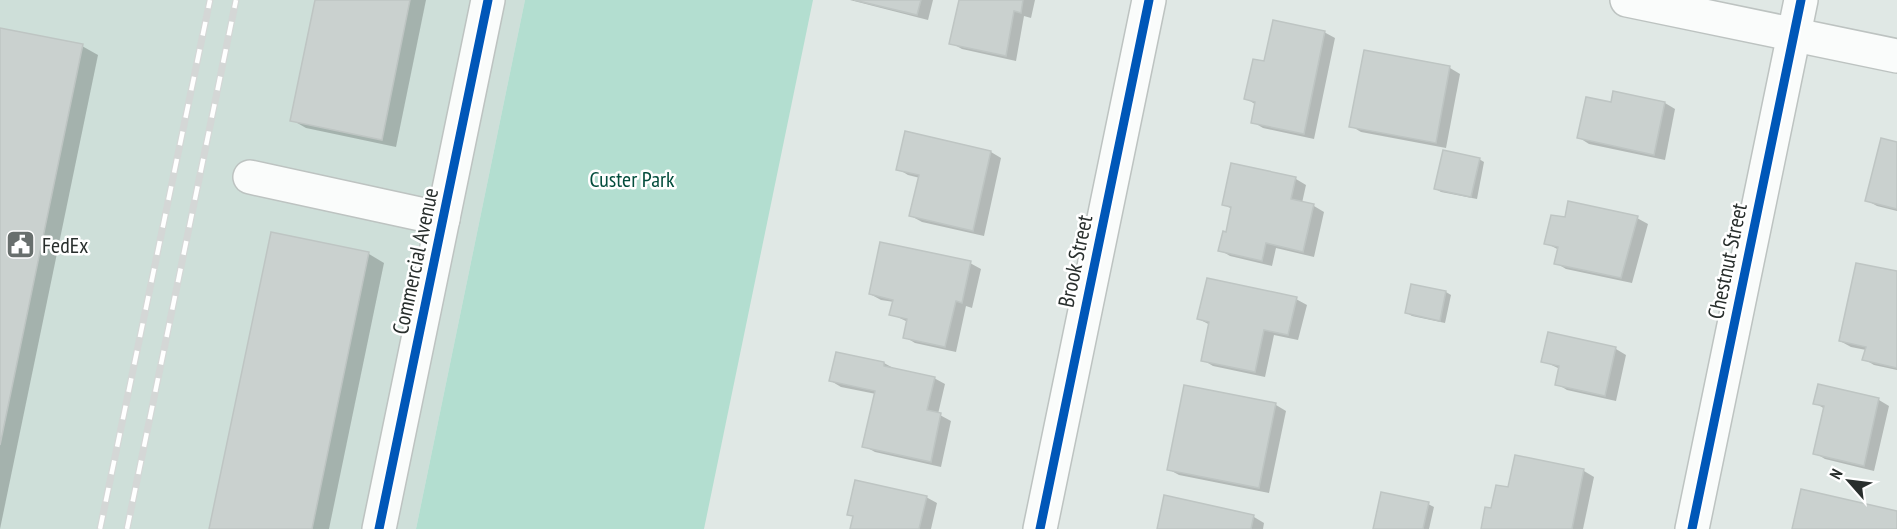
<svg xmlns="http://www.w3.org/2000/svg" width="1897" height="529" viewBox="0 0 1897 529" font-family="'PT Sans Narrow',sans-serif">
  <style>
    .built { fill: #cedfd9 }
    .green { fill: #b3ded0 }
    .shadow { fill: #0003 }
    .building { fill: #cad1cf; stroke: #bec5c3; stroke-width: 1.5 }
    .lines { fill: none; stroke-linecap: round; stroke-linejoin: round }
    .minor-casing { stroke: #bdc3c1; stroke-width: 36 }
    .minor { stroke: #fafcfb; stroke-width: 33 }
    .rail-casing { stroke: #d4d7d6; stroke-width: 7 }
    .rail { stroke: #fff; stroke-width: 4.5; stroke-dasharray: 14; stroke-linecap: butt }
    .cycleway-casing { stroke: #fff; stroke-width: 13 }
    .cycleway { stroke: #0057b8; stroke-width: 9 }
    .labels { text-anchor: middle; stroke-width: 5; stroke-linejoin: round; paint-order: stroke }
    .park-label { font-size: 22px; fill: #034d3c; stroke: #fff }
    .poi-label { font-size: 22px; fill: #282e2c; stroke: #fff; text-anchor: start }
    .street-label { font-size: 22px; fill: #282e2c; stroke: #fff }
  </style>
  <rect width="100%" height="100%" fill="#e0e8e5"/>
  <!-- built -->
  <path class="built" d="M0,0h525l-109,529h-416z"/>
  <!-- green -->
  <path class="green" d="M525,0h288l-109,529h-288z"/>
  <!-- shadow -->
  <g class="shadow">
    <path d="M316,0h110l-30,147 -90,-19 -14,-8z"/>
    <path d="M850,0h83l-5,20z"/>
    <path d="M960,0h75l-4,18 -7,-2 -8,45 -54,-12 -11,-6z"/>
    <path d="M0,29l82,17 16,9 -98,474z"/>
    <path d="M1324,32l11,6 -21,101 -51,-11 -10,-6 3,-17 -10,-7 19,-35z"/>
    <path d="M1365,52l85,16 10,6 -14,74 -85,-16 -10,-6z"/>
    <path d="M1665,103l10,6 -10,51 -76,-16 -11,-7 34,-33z"/>
    <path d="M906,133l85,19 10,6 -17,78 -62,-14 -11,-6 9,-38 -12,-3 -10,-6z"/>
    <path d="M1897,144v67l-20,-5 -11,-6z"/>
    <path d="M1479,159l5,3 -7,37 -36,-7 -5,-3z"/>
    <path d="M1232,165l64,14 10,6 -4,18 12,3 10,6 -10,45 -38,-9 -4,18 -42,-10 -10,-6 7,-16 5,-25 -9,-5z"/>
    <path d="M1637,218l11,6 -16,59 -66,-14 -10,-6 3,-13 -13,-7 20,-24z"/>
    <path d="M369,254l15,9 -55,266h-118z"/>
    <path d="M970,263l11,6 -9,39 -6,-2 -10,46 -41,-9 -10,-6 3,-15 -17,-8 3,-12 -13,-2 -11,-6z"/>
    <path d="M1897,273v97l-23,-5 -10,-6 2,-9 -15,-3 -11,-6z"/>
    <path d="M1446,292l5,3 -6,28 -33,-7 -5,-3z"/>
    <path d="M1296,299l11,6 -9,35 -24,-5 -9,42 -52,-11 -10,-6 7,-35 -11,-6z"/>
    <path d="M1616,349l10,6 -10,46 -49,-11 -10,-6 3,-15 -17,-8z"/>
    <path d="M884,363l11,6 39,9 11,6 -7,30 13,7 -10,46 -66,-15 -11,-6 12,-52 -35,-7 -10,-6z"/>
    <path d="M1819,386l60,14 10,6 -15,65 -49,-12 -10,-6 10,-44 -10,-6z"/>
    <path d="M1185,387l91,18 10,6 -17,82 -90,-18 -11,-6z"/>
    <path d="M1584,471l10,6 -11,52h-101l10,-19 17,-21z"/>
    <path d="M926,497l11,6 -6,26h-79l3,-12 -6,-3z"/>
    <path d="M1166,497l88,20 10,6 -1,6h-104z"/>
    <path d="M1428,504l6,3 -5,22h-54z"/>
  </g>
  <!-- building -->
  <g class="building">
    <path d="M315,0h95l-28,140 -92,-19z"/>
    <path d="M854,0h67l-4,15z"/>
    <path d="M959,0h64l-2,13 -7,-2 -8,45 -57,-12z"/>
    <path d="M1273,20l52,11 -21,103 -53,-11 4,-21 -11,-3 9,-40 11,2z"/>
    <path d="M0,28l83,16 -83,401z"/>
    <path d="M1364,50l86,16 -14,77 -87,-16z"/>
    <path d="M1613,91l52,11 -11,53 -77,-17 9,-41 25,5z"/>
    <path d="M905,131l86,20 -18,80 -64,-15 10,-41 -23,-5z"/>
    <path d="M1881,138l16,4v67l-32,-8z"/>
    <path d="M1443,150l37,8 -9,39 -37,-8z"/>
    <path d="M1231,163l65,14 -5,22 23,5 -11,48 -37,-9 -4,18 -44,-10 5,-20 3,1 5,-25 -9,-2z"/>
    <path d="M1568,201l70,15 -17,62 -67,-14 4,-17 -14,-3 7,-29 14,2z"/>
    <path d="M271,232l98,20 -57,277h-103z"/>
    <path d="M880,242l91,19 -9,42 -6,-2 -11,46 -42,-9 4,-19 -18,-4 4,-15 -24,-6z"/>
    <path d="M1856,263l41,8v97l-35,-8 4,-13 -27,-6z"/>
    <path d="M1207,278l90,19 -9,38 -24,-5 -9,42 -54,-11 8,-39 -12,-3z"/>
    <path d="M1411,284l35,7 -6,30 -35,-8z"/>
    <path d="M1548,332l68,15 -11,49 -50,-11 4,-19 -18,-4z"/>
    <path d="M836,352l48,10v4l51,11 -8,33 14,3 -10,49 -69,-15 13,-56 -46,-10z"/>
    <path d="M1818,384l61,14 -15,68 -51,-12 11,-48 -11,-2z"/>
    <path d="M1184,385l92,18 -17,85 -92,-18z"/>
    <path d="M1515,455l69,14 -12,60h-91l4,-22 6,1 5,-23 12,2z"/>
    <path d="M855,480l72,16 -8,33h-69l3,-13 -6,-1z"/>
    <path d="M1801,489l96,22v18h-105z"/>
    <path d="M1381,492l48,10 -6,27h-50z"/>
    <path d="M1164,495l90,20 -3,14h-94z"/>
  </g>
  <g class="lines">
    <defs>
      <g id="minor">
        <path d="M1627,0l270,56"/>
        <path d="M250,177l193,42"/>
        <path d="M379,529l109,-529"/>
        <path d="M1040,529l109,-529"/>
        <path d="M1692,529l109,-529"/>
      </g>
    </defs>
    <!-- minor casing -->
    <use href="#minor" class="minor-casing"/>
    <!-- minor -->
    <use href="#minor" class="minor"/>
    <defs>
      <g id="rail">
        <path d="M100,529l110,-529"/>
        <path d="M127,529l109,-529"/>
      </g>
    </defs>
    <!-- rail casing -->
    <use href="#rail" class="rail-casing"/>
    <!-- rail -->
    <use href="#rail" class="rail"/>
    <defs>
      <g id="cycleway">
        <path d="M379,529l109,-529"/>
        <path d="M1040,529l109,-529"/>
        <path d="M1692,529l109,-529"/>
      </g>
    </defs>
    <!-- cycleway casing -->
    <use href="#cycleway" class="cycleway-casing"/>
    <!-- cycleway -->
    <use href="#cycleway" class="cycleway"/>
  </g>
  <!-- icons -->
  <defs>
    <symbol id="civic-square" viewBox="-11 -11 22 22"><rect x="-9" y="-9" width="18" height="18" rx="4" fill="#686f6d" stroke="#fff"/><path d="M-.6-6.5H3V-4.5H.6V-3L4-1V1h2V6H-6V1h2V-1L-.6-3ZM-1.2 2.5V6h2.4V2.5Z" fill="#fff"/></symbol>
  </defs>
  <g fill-rule="evenodd">
    <use href="#civic-square" x="4" y="228" width="33" height="33"/>
  </g>
  <g class="labels">
    <!-- park labels -->
    <g class="park-label">
      <text x="632" y="187">Custer Park</text>
    </g>
    <!-- poi labels -->
    <g class="poi-label">
      <text x="42" y="253">FedEx</text>
    </g>
    <!-- street labels -->
    <g class="street-label">
      <text transform="translate(415 261) rotate(-78)" y="8">Commercial Avenue</text>
      <text transform="translate(1075 261) rotate(-78)" y="8">Brook Street</text>
      <text transform="translate(1727 261) rotate(-78)" y="8">Chestnut Street</text>
    </g>
  </g>
  <!-- north arrow -->
  <g transform="translate(1849 481) rotate(298)" stroke="#ffffff" stroke-width="4.5" paint-order="stroke">
  <path d="M0-4.5L10 22L0 15L-10 22Z" fill="#282e2c"/>
  <text y="-9" font-size="16" font-weight="bold" text-anchor="middle" fill="#282e2c">N</text>
  </g>
</svg>
